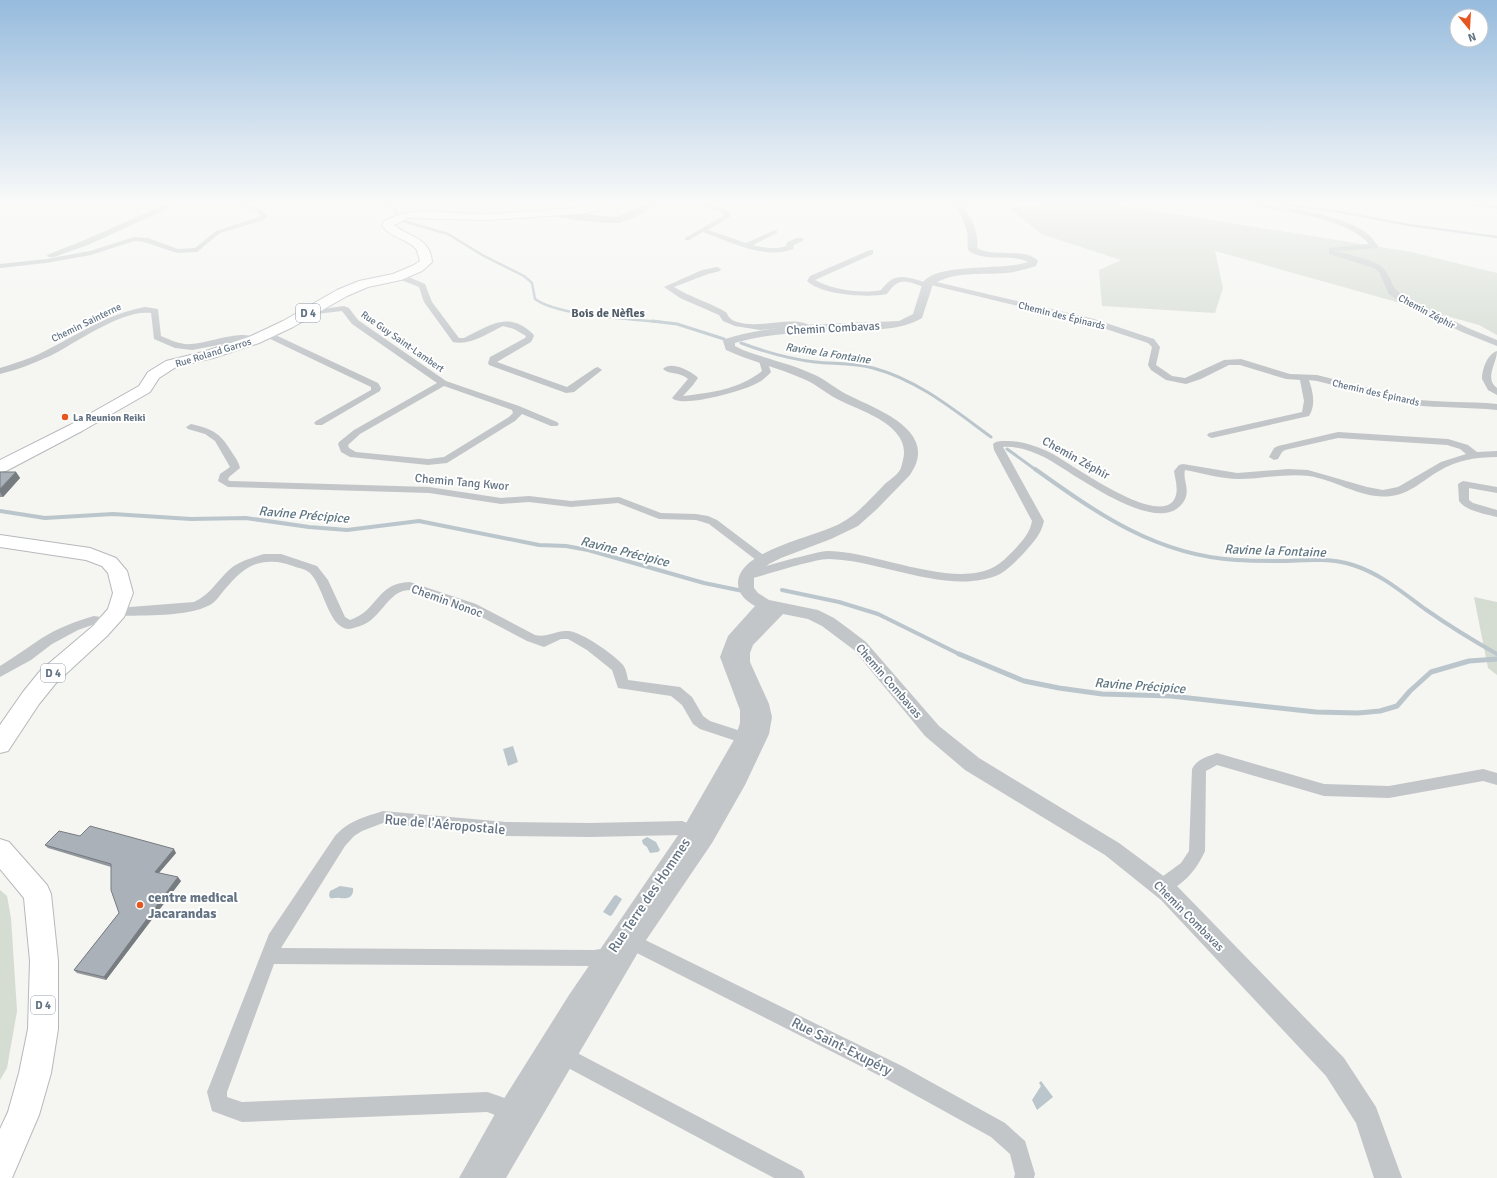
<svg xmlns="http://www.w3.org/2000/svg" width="1497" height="1178" viewBox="0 0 1497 1178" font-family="Signika,sans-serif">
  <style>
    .green { fill: #d5dcd2 }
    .water { fill: #bbc6cc }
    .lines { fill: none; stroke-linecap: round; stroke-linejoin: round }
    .stream-far3 { stroke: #bbc6cc; stroke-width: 2.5 }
    .stream-far2 { stroke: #bbc6cc; stroke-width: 3 }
    .stream-far1 { stroke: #bbc6cc; stroke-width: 4 }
    .stream { stroke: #bbc6cc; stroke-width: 5 }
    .primary-casing { stroke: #b5b9bd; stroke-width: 2 }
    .minor { fill: #c2c6c9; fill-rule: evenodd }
    .tertiary { fill: #c2c6c9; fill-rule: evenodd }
    .primary { fill: #fff; fill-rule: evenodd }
    .wall { fill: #92989e }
    .shaded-wall { fill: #777c81 }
    .building { fill: #aab1b8; stroke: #777c81 }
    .poi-dot { fill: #e65620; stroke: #fff; stroke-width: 1.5 }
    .labels { text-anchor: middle; stroke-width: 4; stroke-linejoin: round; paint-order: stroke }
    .far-street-label { font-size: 10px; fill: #637383; stroke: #fff }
    .far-poi-label { font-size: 10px; font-weight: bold; fill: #637383; stroke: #fff; text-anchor: start }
    .shield { fill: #fff; stroke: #929da8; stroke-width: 1 }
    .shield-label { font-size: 11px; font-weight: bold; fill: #637383 }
    .far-water-label { font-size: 11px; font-style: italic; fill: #5f7680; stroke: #fff }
    .far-quarter-label { font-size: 12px; font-weight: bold; fill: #515d68; stroke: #fff }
    .street-label { font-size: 12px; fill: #637383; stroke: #fff }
    .water-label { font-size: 13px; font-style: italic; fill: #5f7680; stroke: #fff }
    .near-street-label { font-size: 14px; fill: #637383; stroke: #fff }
    .near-poi-label { font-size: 14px; font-weight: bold; fill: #637383; stroke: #fff; text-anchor: start }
  </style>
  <rect width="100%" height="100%" fill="#f5f5f1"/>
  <!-- green -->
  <g class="green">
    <path d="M1053,204h59l299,48 86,21v62l-18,-10 -264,-74 8,37 -8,25 -113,-7 -3,-36 22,-10 -80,-26 -31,-26z"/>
    <path d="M1474,597l23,5v73l-9,-7z"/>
    <path d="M0,890l7,6 4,22 6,93 -10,57 -7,12z"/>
  </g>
  <!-- water -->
  <g class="water">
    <path d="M513,746l5,16 -10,4 -5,-17z"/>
    <path d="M647,837l9,5 4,8 -2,2 -8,1 -3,-6 -4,-3 -1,-4z"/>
    <path d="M340,886l13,2c1,10 -6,11 -13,10 -3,-1 -7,1 -10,0l-1,-3 1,-4z"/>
    <path d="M616,895l6,4 -10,16 -2,1 -7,-4 11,-16z"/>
    <path d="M1041,1081l12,16 -16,13 -5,-10 9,-14 -2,-3z"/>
  </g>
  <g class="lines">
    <!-- stream-far3 -->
    <g class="stream-far3">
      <path d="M384,204l11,4 2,6"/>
      <path d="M1280,204l60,8 69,13 88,12"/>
      <path d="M400,220l48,14 36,22 40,20 8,7 3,16c23,17 96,20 126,23"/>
    </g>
    <!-- stream-far2 -->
    <g class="stream-far2">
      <path d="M652,321l25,3 47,15"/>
      <path d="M741,343c24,9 49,16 74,19 19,2 39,1 58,6 45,12 81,42 118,69"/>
      <path d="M1007,449l29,21"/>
    </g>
    <!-- stream-far1 -->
    <g class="stream-far1">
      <path d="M1035,469c63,45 121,86 201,91 16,1 32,1 48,1 24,-1 46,-3 69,4 28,9 49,27 72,44 23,16 47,31 72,45"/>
      <path d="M0,511l45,7 68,-4 78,5 55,-1 63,9 38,3 72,-9 120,24 27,1 22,4 116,33 39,8"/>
      <path d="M782,590l57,12 39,12 83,41"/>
    </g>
    <!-- stream -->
    <path class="stream" d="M959,654l65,27 35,7 43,6 69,2 145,16 42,1 22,-2 17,-5 13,-15 21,-19 38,-11 28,-2"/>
    <defs>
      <g id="primary">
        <path d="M593,204h13l-11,7 -16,3 -92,6 -79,-2 -14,7c16,13 36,12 38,37l-10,9 -21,9 -33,7 -21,9 -54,31 -34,16 -46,15 -37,9 -17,11 -9,14 -68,39 -76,40 -6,1v-12l70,-35 69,-39 9,-14 18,-11 37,-9 46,-15 34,-16 54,-31 22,-9 34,-7 21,-9 6,-4 -3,-11c-9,-11 -26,-12 -35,-24l2,-5c31,-17 69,-6 103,-7 31,-1 61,-5 92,-6z"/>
        <path d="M0,535l90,13 26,10 11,13 6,22 -9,24 -17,19 -51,47 -17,21 -31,47 -8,2v-28l23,-33 17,-21 53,-45 15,-17 5,-16 -5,-20 -6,-7 -16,-6 -86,-13z"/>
        <path d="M0,839l9,3 38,43 4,9 7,67v68l-7,44 -12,42 -27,63h-12v-49l8,-17 11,-39 9,-44 2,-68 -6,-63 -24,-29z"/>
      </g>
    </defs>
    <!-- primary casing -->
    <use href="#primary" class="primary-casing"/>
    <!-- minor -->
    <g class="minor">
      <path d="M167,204h6v2l-85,39 -34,12h-6l-1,-2 35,-14z"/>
      <path d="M235,204c13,0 25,2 33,12l-4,4 -44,13 -23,19 -20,1 -33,-11 -10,-1 -43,14 -45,8 -46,5v-4l46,-5 44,-8 44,-14 14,1 30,11 17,-1 21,-17 45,-15 -5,-5 -20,-6z"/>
      <path d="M697,204c12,0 25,2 34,10v2l-23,14 38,13 29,-13 2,1v2l-24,12c11,3 23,5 33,1l1,-4 10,-4h6l1,2 -10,5 -1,4c-29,11 -62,-7 -90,-17l-14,8h-4v-2l40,-23 -4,-4 -23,-6z"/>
      <path d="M1249,204c28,0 101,12 121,32 3,3 5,7 8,10l-1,2 -40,3c12,4 41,9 48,19 9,13 5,17 20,27l63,31 29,12v6l-35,-14 -63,-31 -10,-7 -10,-22 -5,-4 -45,-14v-6l40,-4c-20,-25 -86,-33 -117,-38z"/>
      <path d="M1469,204l28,1v4l-25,-3z"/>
      <path d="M870,250h3v4l-58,26c18,10 47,14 66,10 13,-18 24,-14 43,-8l4,-2 166,39 60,20 6,8 -4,18 16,11 13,2 39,-18 17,-1 49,15 27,1 95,24c28,4 57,2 85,5v6c-28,-3 -57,-2 -85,-5l-95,-24 -8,-1c4,12 7,25 0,36l-97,22 -3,-1 -2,-2 2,-2 93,-21 2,-11 -4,-21 -14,-1 -46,-14h-11l-28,14 -15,5 -20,-4 -15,-10 -3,-5 4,-18 -4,-4 -60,-20 -157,-38v3h-3c-20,-5 -27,-14 -41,6 -19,4 -66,1 -80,-13l3,-5z"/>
      <path d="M717,267l4,2 -1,2 -12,3 -34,13c16,10 34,15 50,24 4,2 3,4 6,7 3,4 15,6 20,6 17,2 50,-9 63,4l-4,2 -18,-3 -31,3 -25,-4 -12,-5 -4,-6 -39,-17 -16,-11 38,-17z"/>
      <path d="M396,274h6l23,10 7,18 27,36h5c25,-12 44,-28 69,-4l1,2 -3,6 -34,20 70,25 28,-19 3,-1 4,3 -28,22 -8,1 -77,-28 -1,-2 2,-6 35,-19 1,-2 -12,-7 -11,-3c-15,7 -33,20 -50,16l-29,-40 -5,-15 -23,-9z"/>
      <path d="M344,306l5,2 9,12 88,61 73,25 38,16 2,2 -2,2h-6l-29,-12 -7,7 -68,42 -19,2 -78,-8 -9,-5 -3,-8 1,-2 15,-12 83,-47 -85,-59 -10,-13 -34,4 -4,-2 4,-2zM444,386l68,24 1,3 -4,4 -65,40 -16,2 -72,-7 -7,-4 -1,-3 12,-11z"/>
      <path d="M145,307l13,2 3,27c10,4 19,9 30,8 17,0 55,-17 67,-4l-4,3 -9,-3 -53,10 -17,-2 -21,-9 -3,-26c-29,-4 -75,30 -101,43 -16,7 -33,14 -50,18v-6c15,-5 30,-9 43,-16 34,-17 64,-38 102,-45z"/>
      <path d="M267,331l111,52 3,5 -1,3 -58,34h-6l-2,-2 2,-2 55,-31v-3l-107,-51 -1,-2z"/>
      <path d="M1497,351c0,12 -13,27 0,37v7l-9,-5 -6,-11c0,-9 5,-25 15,-28z"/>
      <path d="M763,358l4,3 4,11c-5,6 -12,11 -20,14 -13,6 -69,22 -79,12l16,-19c-9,-8 -19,-4 -25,-10 8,-8 25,1 33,7l2,2 -5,7 -10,11c27,-3 57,-7 79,-25l-3,-10z"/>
      <path d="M191,424c23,5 30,10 42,30 3,4 6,9 7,14l-11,9 -1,3 2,1 199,6 72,11 28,-2 42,5 48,-4 42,16 35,1 12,2 9,4 53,40 -2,3h-8l-51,-39 -13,-4 -37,-1 -41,-16 -47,4 -42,-5 -28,2 -72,-11 -201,-6 -10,-6 2,-7 10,-7 -15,-26 -10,-7 -17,-5 -2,-2z"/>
      <path d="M1338,432l110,7 20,6 9,7 20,-1v6c-21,0 -40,3 -58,14 -16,9 -29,23 -48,25 -28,4 -55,-16 -82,-20 -23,-3 -47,3 -70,3 -18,0 -36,-6 -54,-9 -3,11 8,22 -4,35 -27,31 -110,-34 -137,-48 -13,-6 -26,-11 -41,-10l41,74c-3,14 -12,23 -21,33 -7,7 -14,15 -23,20 -49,23 -119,-14 -171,-15 -9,0 -18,3 -27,5 -19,5 -37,11 -56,16l-4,-1 -2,-3 2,-3c17,-5 35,-10 53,-15 10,-2 21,-6 32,-7 47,0 123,37 165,17 9,-4 16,-12 23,-19 8,-9 15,-16 17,-28l-38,-71 -1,-6c3,-3 7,-3 11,-3 16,-1 33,5 47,12 18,9 115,81 125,42 2,-8 -1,-16 -2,-24l5,-6 4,-1 54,9 51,-4 20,1 59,17 16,3 15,-3 43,-25 25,-8 -6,-5 -13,-4 -109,-7 -53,12 -3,2 -4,7 -4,1 -5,-3 5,-9 4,-2z"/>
      <path d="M1463,481l34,6v6l-28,-5v12l4,3 24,7v7c-12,-3 -31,-6 -38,-16l-1,-17z"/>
      <path d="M264,554h17l36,12 11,14 17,37 5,3c28,-9 26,-37 60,-38l66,22 59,31c12,3 21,-5 33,-4 12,0 47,24 55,34 3,4 4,10 5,15l52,7 12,10 11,19 7,5 46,15 2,4 -2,4 -5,2 -51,-17 -7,-5 -11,-19 -11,-9 -53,-8 -6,-18 -25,-20 -19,-11h-7l-17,8 -17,-6 -59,-31 -59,-20c-22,1 -27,29 -49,36 -4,1 -9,3 -12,3 -20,-2 -24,-42 -38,-56 -4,-4 -12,-5 -17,-7 -9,-3 -16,-5 -26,-4 -21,1 -34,18 -46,32 -3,4 -7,9 -11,11 -23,12 -66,10 -93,11l-4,-1 -2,-3 2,-3 4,-1 77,-6c16,-7 23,-21 35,-32 10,-9 23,-12 35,-16z"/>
      <path d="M94,616l19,3 2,3 -2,3 -4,1 -14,-2 -17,6 -26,14 -21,16 -31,17v-11c15,-9 28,-19 42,-28 16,-10 34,-17 52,-22z"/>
      <path d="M1217,753l107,31 65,2 94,-17 14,4v12l-14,-4 -94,17 -65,-2 -107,-31 -11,6 -1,80c-9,20 -23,36 -44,43l-6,-2 -2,-5 2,-5 26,-19 8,-12 3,-82c5,-10 15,-12 25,-16z"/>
      <path d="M383,811l123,11 84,1 92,-2 20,7 3,5 -3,5 -5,2 -15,-5 -92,2 -84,-1 -123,-13 -21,8 -8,5 -9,10 -64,102 313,2 13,-2 6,2 3,6 -3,6 -19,4 -320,-2 -47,128v5l15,5 245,-10c15,5 25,6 32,22l-3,7 -7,3c-10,-4 -11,-9 -22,-12l-245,10 -30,-11 -5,-19 62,-158 66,-98c15,-16 27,-18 48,-25z"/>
      <path d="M627,931l275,135 103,57 20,18 10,33 -1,4h-20l1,-4 -5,-20 -19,-17 -103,-57 -267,-135 -2,-6 2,-6z"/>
      <path d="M564,1046l238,125 3,7h-31l-217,-116 -2,-7 2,-7z"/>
    </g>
    <!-- tertiary -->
    <g class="tertiary">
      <path d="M646,204h11c-4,5 -32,18 -39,19 -11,1 -70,-5 -76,-11l4,-3 11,3 60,5z"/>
      <path d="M954,204h8c9,13 17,27 15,44 16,10 49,-1 61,13l-2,5c-10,3 -19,6 -30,7 -25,2 -50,-2 -73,11l-11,34c-22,13 -47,11 -72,12 -38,2 -78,2 -115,13v3l8,4c24,9 49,14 72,25 11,5 20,13 31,19 29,15 95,36 64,81l-33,34 -19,17 -27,13 -50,19 -12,6 -15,13v11l4,5 11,7 49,10 16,8 15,11 17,13 73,84 40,32 140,85 58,43 167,172 32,49 26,71h-28l-18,-55 -30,-47 -165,-176 -56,-45 -140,-85 -40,-34 -71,-86 -32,-24 -14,-7 -25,-5 -30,31 -3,8v9l19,42 3,13 -3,17 -24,51 -33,58 -72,106 -134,229h-47l41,-73 69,-110 116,-170 50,-87 5,-15v-13l-20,-53 8,-21 27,-30c-9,-5 -17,-12 -17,-23 0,-33 79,-46 103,-60 17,-9 29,-24 43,-38 5,-5 14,-10 17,-17 1,-4 3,-11 3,-15 1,-30 -46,-43 -67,-54 -11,-6 -20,-14 -31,-19 -26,-12 -54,-18 -80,-30l-3,-9 2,-2c56,-17 116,-15 174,-18l14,-7 10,-32c16,-20 79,-11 105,-20 -17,-9 -41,1 -59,-11 -3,-5 0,-13 -2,-19 -2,-10 -8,-19 -13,-28z"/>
    </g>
    <!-- primary -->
    <use href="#primary" class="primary"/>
  </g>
  <!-- wall -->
  <g class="wall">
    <path d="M0,472h16l4,6 -17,19h-3z"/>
    <path d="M80,836l96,17 -17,20 22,8 -75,99 -29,-7 -3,-3 45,-57 -8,-46 -63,-19 -3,-3z"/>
  </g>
  <!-- shaded-wall -->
  <g class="shaded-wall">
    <path d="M16,472l4,6 -17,19 -3,-5v-3z"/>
    <path d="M174,849l2,4 -19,22 -2,-3z"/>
    <path d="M178,877l3,4 -75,99 -2,-3z"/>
  </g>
  <!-- building -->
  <g class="building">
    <path d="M0,472h16l-16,17z"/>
    <path d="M90,826l84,23 -19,23 23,5 -74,100 -30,-7 45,-57 -8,-23v-26l-66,-19 14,-14 21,5z"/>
  </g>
  <!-- sky -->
  <linearGradient id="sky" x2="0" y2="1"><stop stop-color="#96bbdd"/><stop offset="0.55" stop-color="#fafaf9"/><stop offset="1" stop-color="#fafaf9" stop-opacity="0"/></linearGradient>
  <rect width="1497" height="369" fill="url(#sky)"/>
  <!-- markers -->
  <g class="poi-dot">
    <circle cx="65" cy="417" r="4"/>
    <circle cx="140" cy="905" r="4"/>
  </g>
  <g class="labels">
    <!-- far-street labels -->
    <g class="far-street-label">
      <text transform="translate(1427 311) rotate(28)" y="4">Chemin Zéphir</text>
      <text transform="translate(1062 315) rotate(14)" y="4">Chemin des Épinards</text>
      <text transform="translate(86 322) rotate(-26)" y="4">Chemin Sainterne</text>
      <text transform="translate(403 341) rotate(35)" y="4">Rue Guy Saint-Lambert</text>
      <text transform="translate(213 352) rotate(-17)" y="4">Rue Roland Garros</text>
      <text transform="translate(1376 392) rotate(13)" y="4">Chemin des Épinards</text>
    </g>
    <!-- far-poi labels -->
    <g class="far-poi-label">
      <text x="73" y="421">La Reunion Reiki</text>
    </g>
    <!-- shield labels -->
    <g class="shield">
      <rect x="296" y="304" width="24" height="18" rx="3"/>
      <rect x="41" y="664" width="24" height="18" rx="3"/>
      <rect x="31" y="996" width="24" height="18" rx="3"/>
    </g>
    <g class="shield-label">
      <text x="308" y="317">D 4</text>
      <text x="53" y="677">D 4</text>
      <text x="43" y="1009">D 4</text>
    </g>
    <!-- far-water labels -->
    <g class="far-water-label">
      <text transform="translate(828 353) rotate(9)" y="4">Ravine la Fontaine</text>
    </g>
    <!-- far-quarter labels -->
    <g class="far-quarter-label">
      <text x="608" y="317">Bois de Nèfles</text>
    </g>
    <!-- street labels -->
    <g class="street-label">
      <text transform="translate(833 328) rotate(-3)" y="4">Chemin Combavas</text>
      <text transform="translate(1076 458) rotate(29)" y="4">Chemin Zéphir</text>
      <text transform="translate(462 482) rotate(5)" y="4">Chemin Tang Kwor</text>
      <text transform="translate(447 601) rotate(20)" y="4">Chemin Nonoc</text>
      <text transform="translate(889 681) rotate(49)" y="4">Chemin Combavas</text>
      <text transform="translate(1189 916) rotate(45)" y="4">Chemin Combavas</text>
    </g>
    <!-- water labels -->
    <g class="water-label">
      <text transform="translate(304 514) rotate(5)" y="5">Ravine Précipice</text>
      <text transform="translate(1275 550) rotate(2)" y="5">Ravine la Fontaine</text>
      <text transform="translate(625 551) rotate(14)" y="5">Ravine Précipice</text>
      <text transform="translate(1140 685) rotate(4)" y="5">Ravine Précipice</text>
    </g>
    <!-- near-street labels -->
    <g class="near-street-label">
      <text transform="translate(445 824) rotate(5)" y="5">Rue de l'Aéropostale</text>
      <text transform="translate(649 895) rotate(-56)" y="5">Rue Terre des Hommes</text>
      <text transform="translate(842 1046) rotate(27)" y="5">Rue Saint-Exupéry</text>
    </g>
    <!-- near-poi labels -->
    <g class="near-poi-label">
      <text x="148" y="902">centre medical<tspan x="148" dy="16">Jacarandas</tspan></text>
    </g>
  </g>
  <!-- north arrow -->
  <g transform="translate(1469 28) rotate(162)"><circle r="19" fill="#ffffff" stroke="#c1c7cd"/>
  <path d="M0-3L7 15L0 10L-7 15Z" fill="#e65620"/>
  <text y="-6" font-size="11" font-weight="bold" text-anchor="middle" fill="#637383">N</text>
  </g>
</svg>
